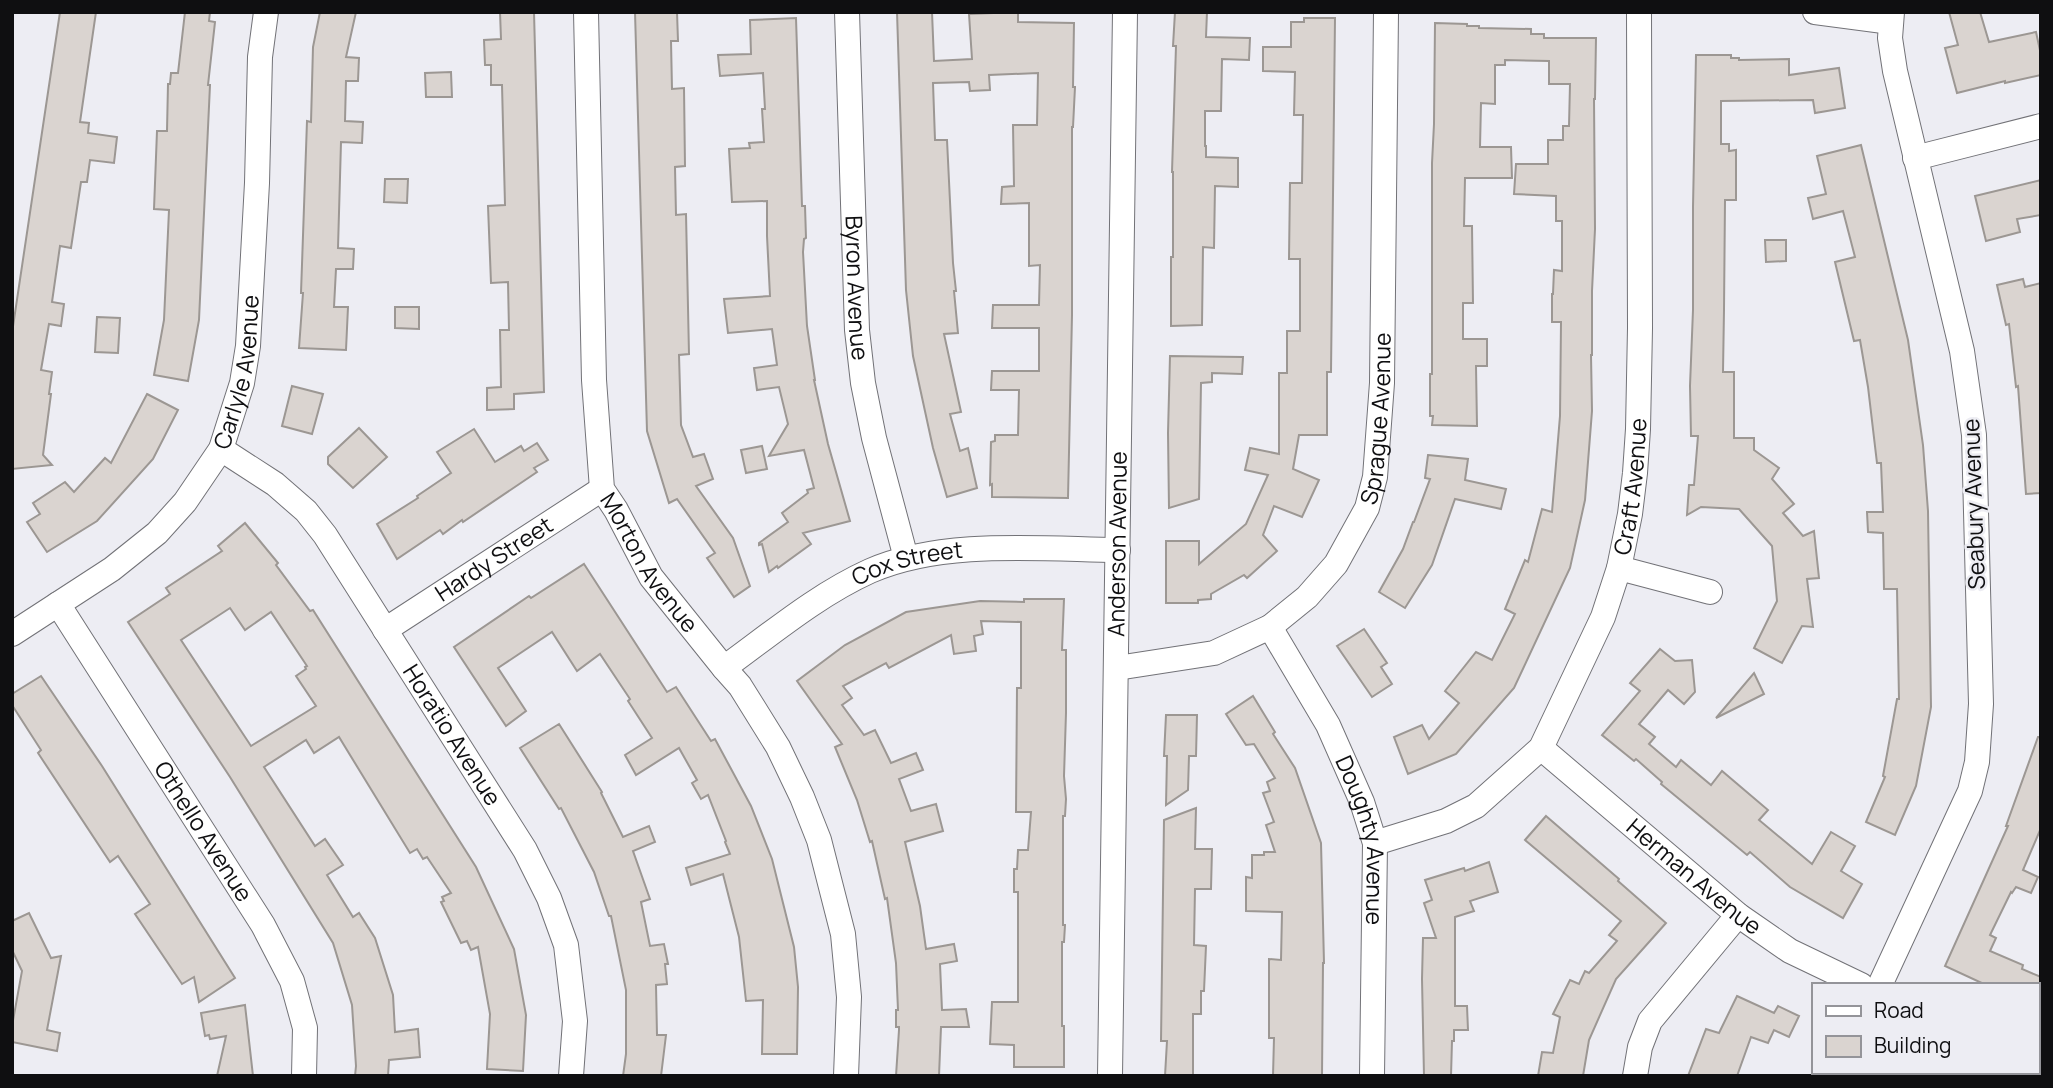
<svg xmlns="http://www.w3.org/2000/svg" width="2053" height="1088" viewBox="0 0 2053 1088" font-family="Manrope,sans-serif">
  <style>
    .building { fill: #dad4d0; stroke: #9c9793; stroke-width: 2; fill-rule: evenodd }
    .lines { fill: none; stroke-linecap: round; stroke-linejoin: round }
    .minor-casing { stroke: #727277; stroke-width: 26 }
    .minor { stroke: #fff; stroke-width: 24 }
    .labels { text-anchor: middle; stroke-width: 5; stroke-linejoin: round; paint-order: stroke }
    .street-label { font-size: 23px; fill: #0f0f11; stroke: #ededf3 }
  </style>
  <rect width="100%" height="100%" fill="#ededf3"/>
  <!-- building -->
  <g class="building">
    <path d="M60,12h36l-16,110 9,1 -1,10 29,4 -3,26 -24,-3 -3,22h-6l-10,66 -11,-2 -8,56 12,2 -3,22 -12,-2 -8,46 11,2 -3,22h2l-8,61 9,10 -40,4v-136z"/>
    <path d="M185,12h25l-1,9 6,1 -7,63h2l-11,235 -11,61 -34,-6 10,-55 5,-110 -15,-1 3,-78h10l1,-47h2l1,-11h7z"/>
    <path d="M320,12h36l-10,45 13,1 -1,23h-12l-1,40 18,1 -1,21 -21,-1 -3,106 16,1 -1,20h-17l-2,38h14l-2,43 -47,-2 4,-55h-2l6,-172 4,1 2,-75z"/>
    <path d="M500,12h34l10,380 -30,2v15l-27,1v-22l14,-1 -1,-57h9l-1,-48 -17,1 -3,-77 17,-1 -3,-120h-11v-20h-6l-1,-25 17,-1z"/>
    <path d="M635,12h42l1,29h-7l1,48 12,-1 1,78 -10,1 1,48 10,-1 3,140 -10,1 2,70 12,32 11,-3 9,25 -17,7 37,52 17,48 -16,11 -27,-39 8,-5 -38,-54 -8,4 -22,-72z"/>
    <path d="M897,12h35l2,49 38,-2 -3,-45 49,-2v10l56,1 -1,64h2l-2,40h-1v188l-4,183 -76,-1v-13l-2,1 1,-43 4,-1v-6h23l1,-45h-28l1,-19h47v-43h-47l1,-23h46l1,-40 -11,1v-63l-28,1 1,-17 12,-1 -1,-61h24l1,-52 -49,2 1,15 -20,1 -1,-9 -36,1 2,57h12l6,123 3,28h-2l4,42 -14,1 17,78 -11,2 10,37 8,-3 9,40 -30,9 -14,-49 -20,-92 -7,-66z"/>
    <path d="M1175,12h32l-1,25 44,1 -1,22 -27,-1 -1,52h-16v35h1v11l32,1v29l-23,-1 -1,62 -11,-1 -1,78 -31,1v-69h2v-85h-1l4,-126h-3z"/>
    <path d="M1949,12h31l9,30 47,-10 5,23v20l-36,8v-2l-48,12 -12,-45 13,-3z"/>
    <path d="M796,18l6,188h3l1,32 -2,1 -1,13 4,74 8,54h-1l14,64 22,77 -47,12 8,11 -33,24 -1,-2 -8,6 -7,-28 -3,1v-2l29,-21 -6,-9 26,-20 -1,-3 7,-2 -10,-38 -35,6 19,-32 -9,-37 -22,3 -3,-22 23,-3 -5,-36 -44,4 -4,-34 46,-3 -3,-60v-35l-35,1 -3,-53 21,-1 -1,-5 15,-1 -2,-33h3l-2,-36 -43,3 -2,-21 33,-1 -1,-34z"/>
    <path d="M1304,18h31l-4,354h-4v63h-28l-6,34 26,11 -17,37 -28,-11 -11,29 14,16 -30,27 -3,-3 -33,19v5l-13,1v3h-32v-62h33v23l47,-40 22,-49 -23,-5 5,-22 29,6v-81h8v-42h13v-72h-11l1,-76h12l1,-68h-9l1,-43 -32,-1v-24h28v-25h13z"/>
    <path d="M1435,23l32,1v2h12v2l52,1v5h13v4h52l-1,61h-1l1,130 -3,62v64h-1l1,56 -7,89 -15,68 -56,120 -58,66 -48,20 -14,-37 28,-12 7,14 30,-36 -14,-12 31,-39 16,8 23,-46 -10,-5 20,-49 3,2 14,-53 10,3 8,-96 1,-94h-9v-28h1l1,-24 8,1v-50h-6v-25l-42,-2 2,-30h32v-24h15v-14h6l1,-42h-21v-23l-44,-1v5h-10v39l-14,-1 -1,44h31l1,31h-47l-1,48h8l1,77h-10v36h24v27h-11l1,60 -45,-1 1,-9h-3v-42h2v-211l2,-39z"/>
    <path d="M1696,55h35v3h8v2l50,-1v16l50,-7 6,40 -30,5 -2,-13 -92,1v43h8v7l7,-1v50h-11l-1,110 -1,62h11v66h20v12l25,18 -7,11 22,25 -11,9 20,23 11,-5 5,47 -12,1 6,48 -11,-1 -20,37 -28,-15 23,-47 -5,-55 -33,-37 -38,-2 -14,8 2,-30h5l4,-49h-7l-1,-50 3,-76v-103z"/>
    <path d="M451,72l1,25h-26l-1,-24z"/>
    <path d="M1861,145l47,195 15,105 5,66 3,196 -15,79 -21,49 -29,-13 19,-45 -2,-1 14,-77h2l-2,-110h-13l-1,-56 -15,-1 -1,-20h16l-2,-49h-4l-9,-76 -8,-47 -6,1 -19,-79 20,-5 -12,-46 -30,8 -5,-21 18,-4 -9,-38z"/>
    <path d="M385,179h23l-1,24 -23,-1z"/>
    <path d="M2041,180v35l-24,4 3,13 -34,9 -11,-45z"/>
    <path d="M1765,240h21v21l-20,1z"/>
    <path d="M2023,279l2,8 16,-4v210l-15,1 -8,-108 -2,1 -7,-63 -3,1 -9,-40z"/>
    <path d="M395,307h24v22l-24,-1z"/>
    <path d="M97,317l23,1 -2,35 -23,-1z"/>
    <path d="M1170,356l73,1 -1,17 -30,-1v9l-11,1 -2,116 -30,9 -1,-75z"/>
    <path d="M292,386l31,8 -11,40 -30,-8z"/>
    <path d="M147,394l31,16 -25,49 -56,62 -50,31 -20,-30 13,-8 -7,-11 32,-21 9,10 31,-34 6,5z"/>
    <path d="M359,428l28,29 -34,31 -25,-24v-7z"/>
    <path d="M474,429l21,33 26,-16 3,5 13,-8 11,17 -14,8 3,4 -74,50 -1,-2 -19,14 -3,-4 -43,29 -20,-35 41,-26 -1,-2 34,-23 -14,-21z"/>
    <path d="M762,446l5,23 -21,4 -5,-23z"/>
    <path d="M1428,455l40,4 -3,21 41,9 -5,20 -46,-10 -23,66 -27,43 -26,-16 24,-43 10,-27h1l16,-43 -5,-1z"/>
    <path d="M245,523l33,40 -2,2 34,46 3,-1 163,257 38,82 12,66 -3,56 -36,-2 3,-55 -12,-67 -7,3 -4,-9 -6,2 -20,-41 3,-1 -2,-4 9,-4 -24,-36 -4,2 -6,-10 -7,4 -71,-116 -25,16 -8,-13 -42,27 51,79 10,-7 18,26 -16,10 26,42 6,-4 16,25 18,57 2,37 23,-3 2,28 -31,3 -1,16h-33l1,-10 -4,-61 -19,-62 -103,-166 -102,-155 42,-28 -4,-6 56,-37 -4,-5zM230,608l15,22 26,-18 36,54 -2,1 1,2 -10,7 20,30 -65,40 -70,-106z"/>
    <path d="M584,564l83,128 9,-5 35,54 4,-2 36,67 21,53 22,88 4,40 -1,67h-35l1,-54 -17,1 -7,-64 -16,-63 -32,11 -5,-17 44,-14 -5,-12 1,-1 -18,-46 -7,4 -9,-16 5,-3 -18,-32 -43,27 -11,-20 27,-17 -24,-37 2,-2 -30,-45 -23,17 -25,-39 -54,36 28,43 -20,15 -52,-79 75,-51 2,2z"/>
    <path d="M1024,599h40l-2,51h4v63l-2,63 2,23 -1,17h-2v109h2l-1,17h-2v84h2v41h-50v-22l-24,-1 2,-42h26v-110h-4v-23h3l1,-19h10l3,-38h-15l1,-124h4v-66l-40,-1 2,13 -9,2 2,15 -22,3 -3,-19 -62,33 -3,-5 -43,23 9,12 -10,7 22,30 11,-5 16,33 25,-10 7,17 -24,9 12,32 25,-7 7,27 -38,11 15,64 6,43 28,-5 3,17 -17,3 2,46 24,-1 3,18h-28l-2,49h-43l3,-46v-3h-3v-17h2l-2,-47 -9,-65 -2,1 -13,-58 -2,1 -13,-42 -22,-53 7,-3 -45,-63 48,-36 61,-33 74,-11 44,1z"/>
    <path d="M1364,629l23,34 -6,4 11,17 -20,13 -35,-51z"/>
    <path d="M1660,649l15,12 17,-1 3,32 -11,12 -16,-14 -29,34 16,13 -6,7 27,23 5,-7 30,25 11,-14 46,39 -9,10 53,44 19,-32 24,14 -14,25 21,13 -19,34 -53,-31 -40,-35 -3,3 -86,-71 1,-2 -26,-23 -2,2 -32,-26 38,-44 -10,-8z"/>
    <path d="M1754,673l10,21 -48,24z"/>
    <path d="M41,676l61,90 133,212 -36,24 -5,-25 -12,7 -47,-70 15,-10 -32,-48 -8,6 -72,-109 3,-3 -29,-45v-11z"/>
    <path d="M1253,696l22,36 -2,2 22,34 26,75 3,120h-1l-1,113h-49l1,-38h-5v-79l12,1 1,-48 -36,-1v-34l6,1v-23h12v-3h11l-9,-27 8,-3 -11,-29 7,-2 -3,-9 8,-4 -21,-34 -8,1 -20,-31z"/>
    <path d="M1166,715h31l-1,41h-7l-1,34 -22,15 1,-49h-3z"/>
    <path d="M559,724l43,68 -1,1 22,44 26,-11 6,16 -22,9 17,48 -9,3 9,44 14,-2 4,20h-3l2,20 -11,1 1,50h9l-5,41h-38l3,-22v-64l-15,-74h-2l-15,-44 -33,-64 -2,1 -39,-61z"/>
    <path d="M2038,737h3v91l-18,42 15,7 -7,16 -15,-6 -4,6 -1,-1 -21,43 6,3 -6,13 33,14 -1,4 19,8v8h-55l-41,-19 63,-140h-2z"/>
    <path d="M1196,808l-1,41h17l-1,40h-16l-1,56 12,1 -2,45h-3v23h-8v62h-28l2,-35h-6l3,-221z"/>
    <path d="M1546,816l73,63 -1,2 48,42 -50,56 -27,61 -6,36h-45l4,-24 11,1 7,-36 -7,-3 17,-34 9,4 6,-13 4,2 28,-32 -8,-6 12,-14 -96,-81z"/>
    <path d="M1489,862l9,30 -28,9 4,10 -19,6v89h12l1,24h-14v11h-2l-1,35h-27l-2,-97 1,-41h13l-12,-35 8,-3 -7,-20 39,-12 1,3z"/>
    <path d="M29,913l22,45 10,-2 -14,74 13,3 -3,18 -45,-9v-16l10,-55 -10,-21v-29z"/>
    <path d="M1737,996l37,17 4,-7 21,10 -10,21 -15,-7 -6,13 -17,-6 -14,39h-49l18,-47 13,4z"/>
    <path d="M245,1005l8,71h-36l9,-40 -16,3 -1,-4 -4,1 -4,-23z"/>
  </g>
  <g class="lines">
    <defs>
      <g id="minor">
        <path id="s1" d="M586,12l8,368 8,109 14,21 35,67 73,91 16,18 38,61 24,50 17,43 24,94 6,63 -3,79"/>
        <path id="s2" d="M847,12l10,318 6,53 11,55 32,120"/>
        <path d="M1815,12l76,10"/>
        <path d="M1915,158l126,-32"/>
        <path id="s3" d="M221,449l54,35 31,27 19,24 200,315 24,48 17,47 9,76 -4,55"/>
        <path d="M1619,568l91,24"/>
        <path id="s4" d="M58,604l205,321 29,56 13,47 -1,48"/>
        <path id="s5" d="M1270,627l58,98 34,77 13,41 -3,233"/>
        <path id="s6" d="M385,630l217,-141"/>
        <path id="s7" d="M12,634l100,-65 45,-36 28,-31 36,-53 21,-66 6,-37 9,-163 3,-126 6,-45"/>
        <path id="s8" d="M724,668c47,-34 93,-73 146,-97 72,-32 171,-22 248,-21"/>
        <path id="s9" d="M1117,668l97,-15 56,-26 37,-30 29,-33 31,-56 8,-31 7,-94 4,-371"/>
        <path id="s10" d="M1541,748l197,167 52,36 71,34"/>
        <path id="s11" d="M1375,843l71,-22 30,-15 65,-58 62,-131 16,-49 11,-54 5,-41 3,-44 2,-101 -1,-316"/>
        <path d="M1880,985l90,-194 7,-29 4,-58 -7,-269 -12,-84 -67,-280 -5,-33 2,-26"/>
        <path d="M2037,1064l4,2"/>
        <path id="s12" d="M1110,1076l15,-1064"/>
        <path d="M1635,1076l5,-29 10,-26 88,-106"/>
      </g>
    </defs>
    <!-- minor casing -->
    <use href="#minor" class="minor-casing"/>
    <!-- minor -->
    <use href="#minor" class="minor"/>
  </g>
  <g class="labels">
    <!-- street labels -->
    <g class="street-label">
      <text dy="8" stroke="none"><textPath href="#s2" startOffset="276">Byron Avenue</textPath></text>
      <text dy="8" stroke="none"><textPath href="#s7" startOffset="362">Carlyle Avenue</textPath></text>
      <text dy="8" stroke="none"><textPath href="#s9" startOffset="406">Sprague Avenue</textPath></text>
      <text dy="8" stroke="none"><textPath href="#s11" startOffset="474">Craft Avenue</textPath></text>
      <text transform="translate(1974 504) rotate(-92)" y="8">Seabury Avenue</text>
      <text dy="8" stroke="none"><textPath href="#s12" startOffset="532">Anderson Avenue</textPath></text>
      <text dy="8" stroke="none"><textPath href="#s6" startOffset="130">Hardy Street</textPath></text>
      <text dy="8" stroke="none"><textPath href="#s1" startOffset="565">Morton Avenue</textPath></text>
      <text dy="8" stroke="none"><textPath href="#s8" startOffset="214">Cox Street</textPath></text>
      <text dy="8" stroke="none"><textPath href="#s3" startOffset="373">Horatio Avenue</textPath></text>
      <text dy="8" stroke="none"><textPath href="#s4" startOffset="270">Othello Avenue</textPath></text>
      <text dy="8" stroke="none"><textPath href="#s5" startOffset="236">Doughty Avenue</textPath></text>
      <text dy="8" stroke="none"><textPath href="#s10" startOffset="200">Herman Avenue</textPath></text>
    </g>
  </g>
  <!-- border -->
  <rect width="2053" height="1088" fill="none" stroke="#0f0f11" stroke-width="28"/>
  <!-- legend -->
  <rect x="1812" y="983" width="228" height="91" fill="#ededf3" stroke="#949499" stroke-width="2"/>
  <rect x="1826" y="1006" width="35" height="10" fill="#ffffff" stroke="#949499" stroke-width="2"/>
  <text x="1874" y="1018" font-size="21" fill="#0f0f11">Road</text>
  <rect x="1826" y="1036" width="35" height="21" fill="#dad4d0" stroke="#949499" stroke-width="2"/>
  <text x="1874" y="1053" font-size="21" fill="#0f0f11">Building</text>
</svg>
